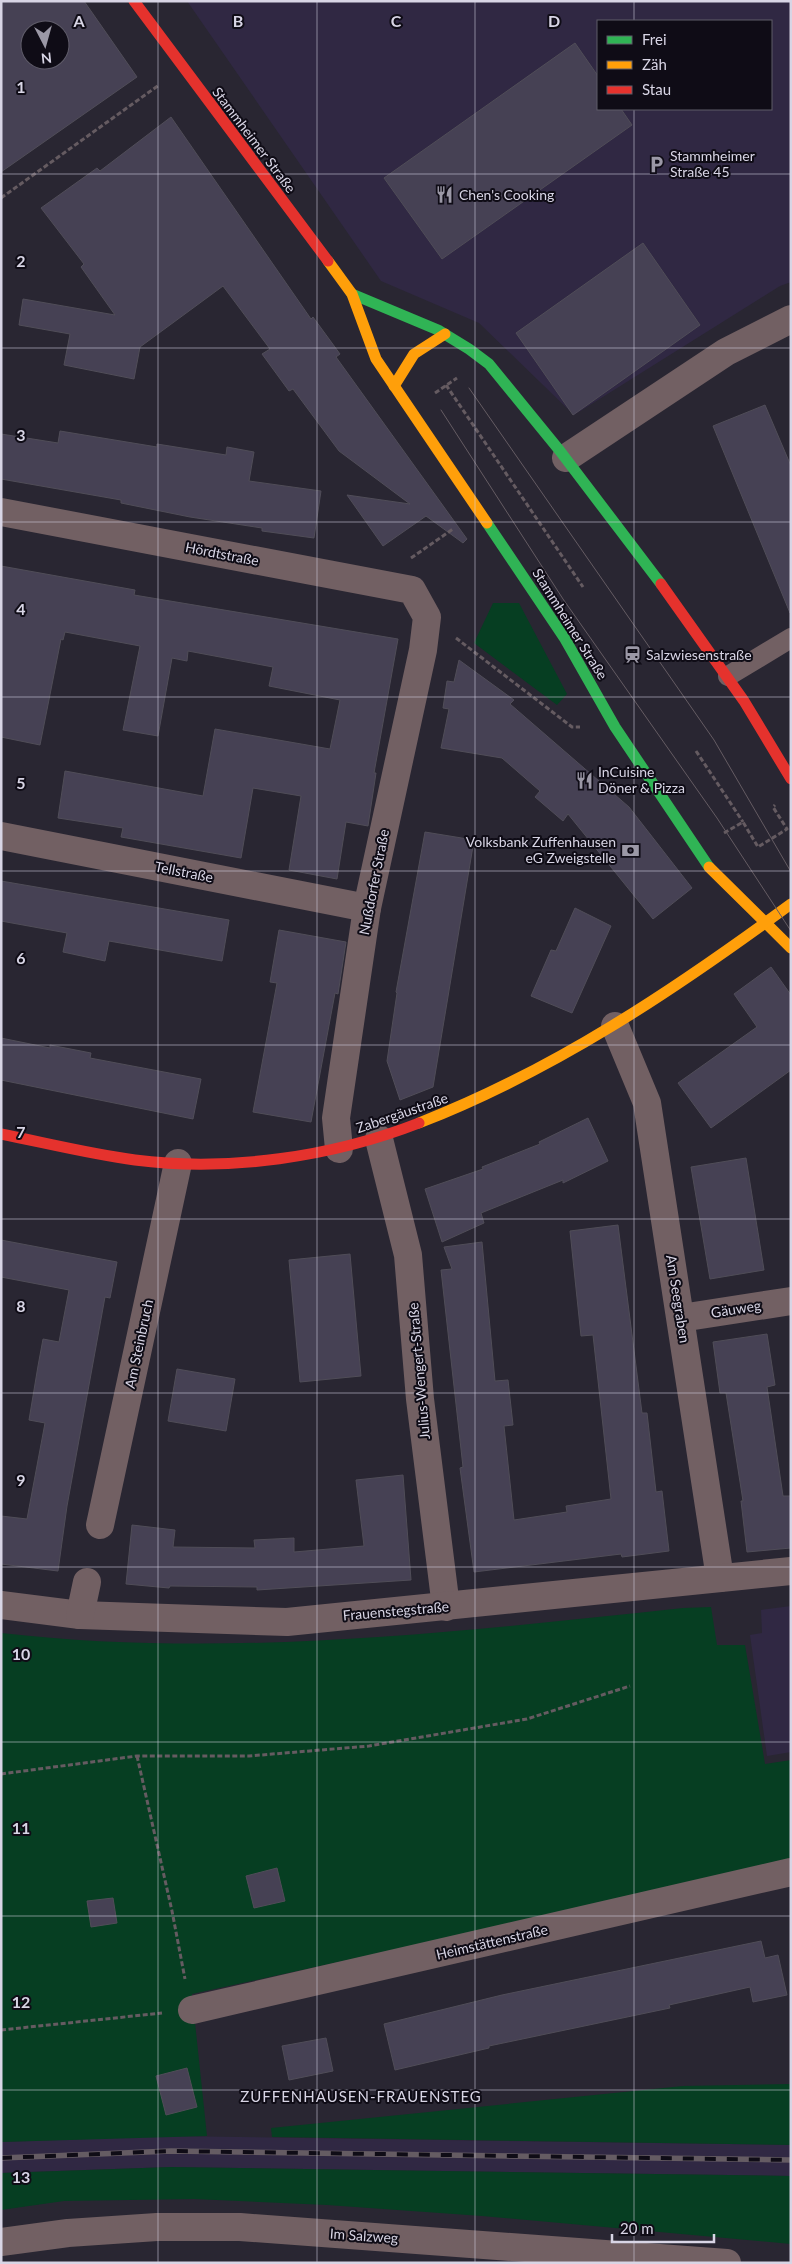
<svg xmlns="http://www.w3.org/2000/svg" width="792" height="2264" viewBox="0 0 792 2264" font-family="Lato,sans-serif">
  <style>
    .built { fill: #302843; fill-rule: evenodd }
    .green { fill: #063e22 }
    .building { fill: #464154; stroke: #504d58; fill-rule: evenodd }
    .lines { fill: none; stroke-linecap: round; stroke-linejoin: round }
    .path { stroke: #655b61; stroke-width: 3; stroke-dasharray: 5 2.5; stroke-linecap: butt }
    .lane { stroke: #726063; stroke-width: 20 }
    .street { stroke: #726063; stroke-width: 28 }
    .fast { stroke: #30b455; stroke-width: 11 }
    .slow { stroke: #ff9f0a; stroke-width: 11 }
    .jam { stroke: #e5322d; stroke-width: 11 }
    .tram { stroke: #655c63; stroke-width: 1 }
    .rail-casing { stroke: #655c63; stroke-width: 5.5 }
    .rail { stroke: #0f0c16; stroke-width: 4; stroke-dasharray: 11; stroke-linecap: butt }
    .grid { fill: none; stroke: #d8d5e5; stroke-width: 1; stroke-opacity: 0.55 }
    .labels { text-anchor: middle; stroke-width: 4; stroke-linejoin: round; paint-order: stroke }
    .street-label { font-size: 14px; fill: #d8d5e5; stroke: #0f0c16 }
    .poi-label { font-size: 14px; fill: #d8d5e5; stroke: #0f0c16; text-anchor: start }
    .neighbourhood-label { font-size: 15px; letter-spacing: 1px; fill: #d8d5e5; stroke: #0f0c16 }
    .grid-label { font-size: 16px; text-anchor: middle; font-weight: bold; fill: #d8d5e5; stroke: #0f0c16; stroke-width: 4; stroke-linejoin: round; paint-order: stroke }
  </style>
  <rect width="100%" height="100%" fill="#292632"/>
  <!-- built -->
  <g class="built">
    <path d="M187,1h604v281l-11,4 -206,129 -95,-92 -98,-42zM598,21h173v88h-173z"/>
    <path d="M791,1606v146l-24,4 -17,-121 12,-2 -1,-23z"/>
    <path d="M172,2136l619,9v31l-620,-9 -170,6v-31z"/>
  </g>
  <!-- green -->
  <g class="green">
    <path d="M493,603h26l48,91 -10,11 -83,-62z"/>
    <path d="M711,1607l6,38h28l20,119 26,-4v98l-298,70 -301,66 15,142 -206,6v-509c227,26 456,-1 682,-25z"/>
    <path d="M791,2084v61l-519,-8 -1,-9 412,-42z"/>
    <path d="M171,2167l620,9v68l-309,-28 -155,-11 -133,-6 -130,2 -63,9v-37z"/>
  </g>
  <!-- building -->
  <g class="building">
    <path d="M1,1h83l53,76 -136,95zM30,30h30v30h-30z"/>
    <path d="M575,43l23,33v33h23l11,16 -190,134 -58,-81z"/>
    <path d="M171,117l140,202 2,-2 27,37 -4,3 131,182 -4,4 -37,-27 -43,30 -36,-51 63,9 -71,-53 -46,-62 -4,2 -27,-37 8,-5 -47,-63 -83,61 -6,32 -70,-14 6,-31 -51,-9 4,-26 92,16 -34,-48 3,-3 -43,-56 56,-40 3,3z"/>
    <path d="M643,243l57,82 -127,90 -57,-82z"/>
    <path d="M765,405l26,61 -1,147 -77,-187z"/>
    <path d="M60,431l97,16v-3l69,11 1,-8 27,5 -5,29 72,10 -7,47 -52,-7v-3l-72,-11 -69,-14v-3l-120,-21v-45l57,9z"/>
    <path d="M1,566l134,24 -1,5 264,44 -24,134h2l-8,53 -22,-4 -9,57 -48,-9 12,-74 -48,-8 -12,70 -120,-21 2,-9 -65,-10 7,-47 138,25 12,-67 115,20 10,-49 -71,-14 4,-19 -85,-16 -1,10 -15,-3 -14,78 -35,-6 17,-84 -75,-14 -2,8 -2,-1 -21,106 -39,-8z"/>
    <path d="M459,660l55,40 -4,4 119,103 63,81 -39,31 -85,-105 -5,7 -28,-24 5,-6 -38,-33 -61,-10 8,-39 -6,-1 4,-27 7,1z"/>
    <path d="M425,832l49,8 -41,247 -33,13 -13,-39 10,-68 -1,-1z"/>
    <path d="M1,881l228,39 -7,41 -113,-20 -4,20 -42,-9 4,-19 -66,-12z"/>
    <path d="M575,908l36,18 -39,87 -41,-17 20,-46 5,1z"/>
    <path d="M279,930l67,12 -8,52 -3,-1 -24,129 -58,-10 24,-129 -7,-1z"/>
    <path d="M771,967l20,28v75l-80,58 -33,-45 79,-56 -23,-33z"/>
    <path d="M1,1038l49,10v-3l41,8 -1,5 111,21 -8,40 -192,-39z"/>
    <path d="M588,1118l20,43 -45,22v-3l-82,33 3,10 -42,19 -17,-53 58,-20 -1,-2 58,-23 -1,-2z"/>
    <path d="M746,1158l18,112 -54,9 -19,-112z"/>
    <path d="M618,1225l24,188h5l9,79 6,-1 7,60 -47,6 -1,-3 -147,18 -14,-104 3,-1 -22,-197 11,-1 -8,-22 38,-5 13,139 13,-1 5,45 -9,1 10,94 53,-8 -1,-6 45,-7 -18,-164 -12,1 -11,-105z"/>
    <path d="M1,1240l116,22 -7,36 -5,-1 -38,209 -9,65 -57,-7v-48l26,3 18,-96 -16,-3 9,-54 5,-27 16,3 10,-52 -68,-13z"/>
    <path d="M350,1254l11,122 -61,6 -11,-122z"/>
    <path d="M767,1334l8,51 -8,2 16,109h8v52l-44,4 -6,-51h2l-17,-108h-6l-7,-51z"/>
    <path d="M177,1369l58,10 -9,52 -58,-10z"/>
    <path d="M403,1475l8,105 -154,10v-3l-87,-1 -1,2 -43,-4 6,-59 43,5 -2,17 82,1 -1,-8 40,-2v14l70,-6 -8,-66z"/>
    <path d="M277,1868l8,33 -31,7 -8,-32z"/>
    <path d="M113,1898l4,25 -26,4 -4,-26z"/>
    <path d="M761,1941l4,17 13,-3 9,40 -34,7 -3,-15 -81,18 1,3 -181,38v2l-94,22 -11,-46 118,-29z"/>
    <path d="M326,2038l7,33 -44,9 -7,-34z"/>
    <path d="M187,2068l10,39 -31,8 -10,-39z"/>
  </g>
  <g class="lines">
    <!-- path -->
    <g class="path">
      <path d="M1,198l158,-113"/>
      <path d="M446,385l137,202"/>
      <path d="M435,393l22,-15"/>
      <path d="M411,558l42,-29"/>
      <path d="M456,638l116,89h8"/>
      <path d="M696,751l47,71"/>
      <path d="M724,833l19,-11 15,25 29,-18 -14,-22 2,-2"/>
      <path d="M137,1756l35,155 13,68"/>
      <path d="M1,1774l136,-18h112l120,-10 158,-27 103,-33"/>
      <path d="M1,2030l161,-17"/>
    </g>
    <!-- lane -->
    <path class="lane" d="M728,676l63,-38"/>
    <!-- street -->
    <g class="street">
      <path d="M566,458l160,-106 65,-33"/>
      <path d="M1,512l411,78 15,27 -4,33 -56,258 -31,210 3,31"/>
      <path d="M1,836l366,72"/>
      <path d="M615,1026l32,77 73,475"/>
      <path d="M379,1139l29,116 12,144 26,208"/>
      <path d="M681,1318l110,-17"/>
      <path d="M100,1525l78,-362"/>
      <path d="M1,1605l79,10 207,7 504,-51"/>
      <path d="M80,1615l7,-33"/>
      <path d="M192,2010l599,-138"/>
      <path d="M1,2242l67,-9 89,-6h83l487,36"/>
    </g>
    <!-- fast -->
    <g class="fast">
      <path d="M352,294l86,36 31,19 20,15 71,87 101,133"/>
      <path d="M487,523l78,116 50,88 94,140"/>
    </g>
    <!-- slow -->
    <g class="slow">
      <path d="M328,261l24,33 24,65 111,164"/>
      <path d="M394,386l20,-32 31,-20"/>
      <path d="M709,867l82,81"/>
      <path d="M419,1123c136,-53 255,-133 372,-219"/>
    </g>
    <!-- jam -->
    <g class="jam">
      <path d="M134,1l194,260"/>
      <path d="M661,584l83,117 47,78"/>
      <path d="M1,1134c45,9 89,20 134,26 93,12 197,-3 284,-37"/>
    </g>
    <!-- tram -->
    <g class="tram">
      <path d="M469,388l245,352 77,132"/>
      <path d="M441,410l122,189 154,219 74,113"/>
    </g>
    <defs>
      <path id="rail" d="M1,2158l170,-7 620,9"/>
    </defs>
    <!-- rail casing -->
    <use href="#rail" class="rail-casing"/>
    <!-- rail -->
    <use href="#rail" class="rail"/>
  </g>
  <!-- grid -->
  <path class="grid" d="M158,1v2262M317,1v2262M475,1v2262M634,1v20M634,109v2154M1,174h790M1,348h790M1,522h790M1,697h790M1,871h790M1,1045h790M1,1219h790M1,1393h790M1,1567h790M1,1742h790M1,1916h790M1,2090h790"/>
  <!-- icons -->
  <defs>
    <symbol id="parking-bare" viewBox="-9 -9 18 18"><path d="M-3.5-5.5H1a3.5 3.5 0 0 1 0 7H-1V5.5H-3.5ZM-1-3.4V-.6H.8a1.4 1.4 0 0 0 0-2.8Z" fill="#9b98a6" stroke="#0f0c16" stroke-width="2.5" paint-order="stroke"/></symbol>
    <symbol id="restaurant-bare" viewBox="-9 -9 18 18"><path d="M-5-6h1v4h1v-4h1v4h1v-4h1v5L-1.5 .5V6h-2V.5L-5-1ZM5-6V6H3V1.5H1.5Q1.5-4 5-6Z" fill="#9b98a6" stroke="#0f0c16" stroke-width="2.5" paint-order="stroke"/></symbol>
    <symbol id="station-bare" viewBox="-9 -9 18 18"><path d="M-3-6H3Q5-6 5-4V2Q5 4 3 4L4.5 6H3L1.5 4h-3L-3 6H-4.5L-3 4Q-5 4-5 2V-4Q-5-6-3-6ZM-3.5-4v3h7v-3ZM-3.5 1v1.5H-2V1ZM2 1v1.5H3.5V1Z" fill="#9b98a6" stroke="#0f0c16" stroke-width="2.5" paint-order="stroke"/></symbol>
    <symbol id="bank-bare" viewBox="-9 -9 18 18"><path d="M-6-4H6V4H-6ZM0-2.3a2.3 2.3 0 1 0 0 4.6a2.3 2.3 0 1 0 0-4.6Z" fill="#9b98a6" stroke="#0f0c16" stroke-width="2.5" paint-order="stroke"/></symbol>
  </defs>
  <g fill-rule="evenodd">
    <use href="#parking-bare" x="644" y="152" width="25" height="25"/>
    <use href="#restaurant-bare" x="432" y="182" width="25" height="25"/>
    <use href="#station-bare" x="620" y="642" width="25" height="25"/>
    <use href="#restaurant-bare" x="572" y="768" width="25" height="25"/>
    <use href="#bank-bare" x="618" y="838" width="25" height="25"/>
  </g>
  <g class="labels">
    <!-- street labels -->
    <g class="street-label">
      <text transform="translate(254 140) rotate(53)" y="5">Stammheimer Straße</text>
      <text transform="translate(222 554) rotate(11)" y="5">Hördtstraße</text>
      <text transform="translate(570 624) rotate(58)" y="5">Stammheimer Straße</text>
      <text transform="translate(184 872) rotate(11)" y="5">Tellstraße</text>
      <text transform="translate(374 882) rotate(-79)" y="5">Nußdorfer Straße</text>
      <text transform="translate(402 1113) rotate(-19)" y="5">Zabergäustraße</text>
      <text transform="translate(678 1299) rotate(81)" y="5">Am Seegraben</text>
      <text transform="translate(736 1309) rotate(-9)" y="5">Gäuweg</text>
      <text transform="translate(139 1344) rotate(-78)" y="5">Am Steinbruch</text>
      <text transform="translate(419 1371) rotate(-95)" y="5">Julius-Wengert-Straße</text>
      <text transform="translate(396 1611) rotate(-5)" y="5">Frauenstegstraße</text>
      <text transform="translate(492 1942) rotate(-13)" y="5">Heimstättenstraße</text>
      <text transform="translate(364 2236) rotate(4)" y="5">Im Salzweg</text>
    </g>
    <!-- poi labels -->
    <g class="poi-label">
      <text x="670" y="161">Stammheimer<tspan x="670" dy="16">Straße 45</tspan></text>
      <text x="459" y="200">Chen's Cooking</text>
      <text x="646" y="660">Salzwiesenstraße</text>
      <text x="598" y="777">InCuisine<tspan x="598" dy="16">Döner &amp; Pizza</tspan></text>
      <text x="616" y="847" text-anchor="end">Volksbank Zuffenhausen<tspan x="616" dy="16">eG Zweigstelle</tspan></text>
    </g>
    <!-- neighbourhood labels -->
    <g class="neighbourhood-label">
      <text x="361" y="2102">ZUFFENHAUSEN-FRAUENSTEG</text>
    </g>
  </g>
  <g class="grid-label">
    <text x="79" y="27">A</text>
    <text x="238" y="27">B</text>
    <text x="396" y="27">C</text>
    <text x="554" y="27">D</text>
    <text x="21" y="93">1</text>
    <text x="21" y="267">2</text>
    <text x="21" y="441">3</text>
    <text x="21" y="615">4</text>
    <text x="21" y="789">5</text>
    <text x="21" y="964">6</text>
    <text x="21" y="1138">7</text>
    <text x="21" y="1312">8</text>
    <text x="21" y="1486">9</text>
    <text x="21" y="1660">10</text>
    <text x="21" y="1834">11</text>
    <text x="21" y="2008">12</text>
    <text x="21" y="2183">13</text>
  </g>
  <!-- border -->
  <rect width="792" height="2264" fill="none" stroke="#d8d5e5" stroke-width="5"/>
  <!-- legend -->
  <rect x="597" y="20" width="175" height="90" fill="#0f0c16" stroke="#5f5c69"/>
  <rect x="607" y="36" width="25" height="8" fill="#30b455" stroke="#5f5c69"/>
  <text x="642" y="45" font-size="15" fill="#d8d5e5">Frei</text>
  <rect x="607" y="61" width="25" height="8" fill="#ff9f0a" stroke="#5f5c69"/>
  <text x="642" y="70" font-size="15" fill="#d8d5e5">Zäh</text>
  <rect x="607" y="86" width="25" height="8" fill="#e5322d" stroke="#5f5c69"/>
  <text x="642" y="95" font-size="15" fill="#d8d5e5">Stau</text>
  <!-- north arrow -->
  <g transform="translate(45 45) rotate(174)"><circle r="24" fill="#0f0c16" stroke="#5f5c69"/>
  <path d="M0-4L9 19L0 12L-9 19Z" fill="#9b98a6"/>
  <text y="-8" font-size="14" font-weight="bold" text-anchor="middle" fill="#d8d5e5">N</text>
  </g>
  <!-- scale -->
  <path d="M612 2234v8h102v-8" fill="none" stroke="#d8d5e5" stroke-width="2.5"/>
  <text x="620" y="2234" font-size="15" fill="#d8d5e5" stroke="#0f0c16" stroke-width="4" paint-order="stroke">20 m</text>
</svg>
